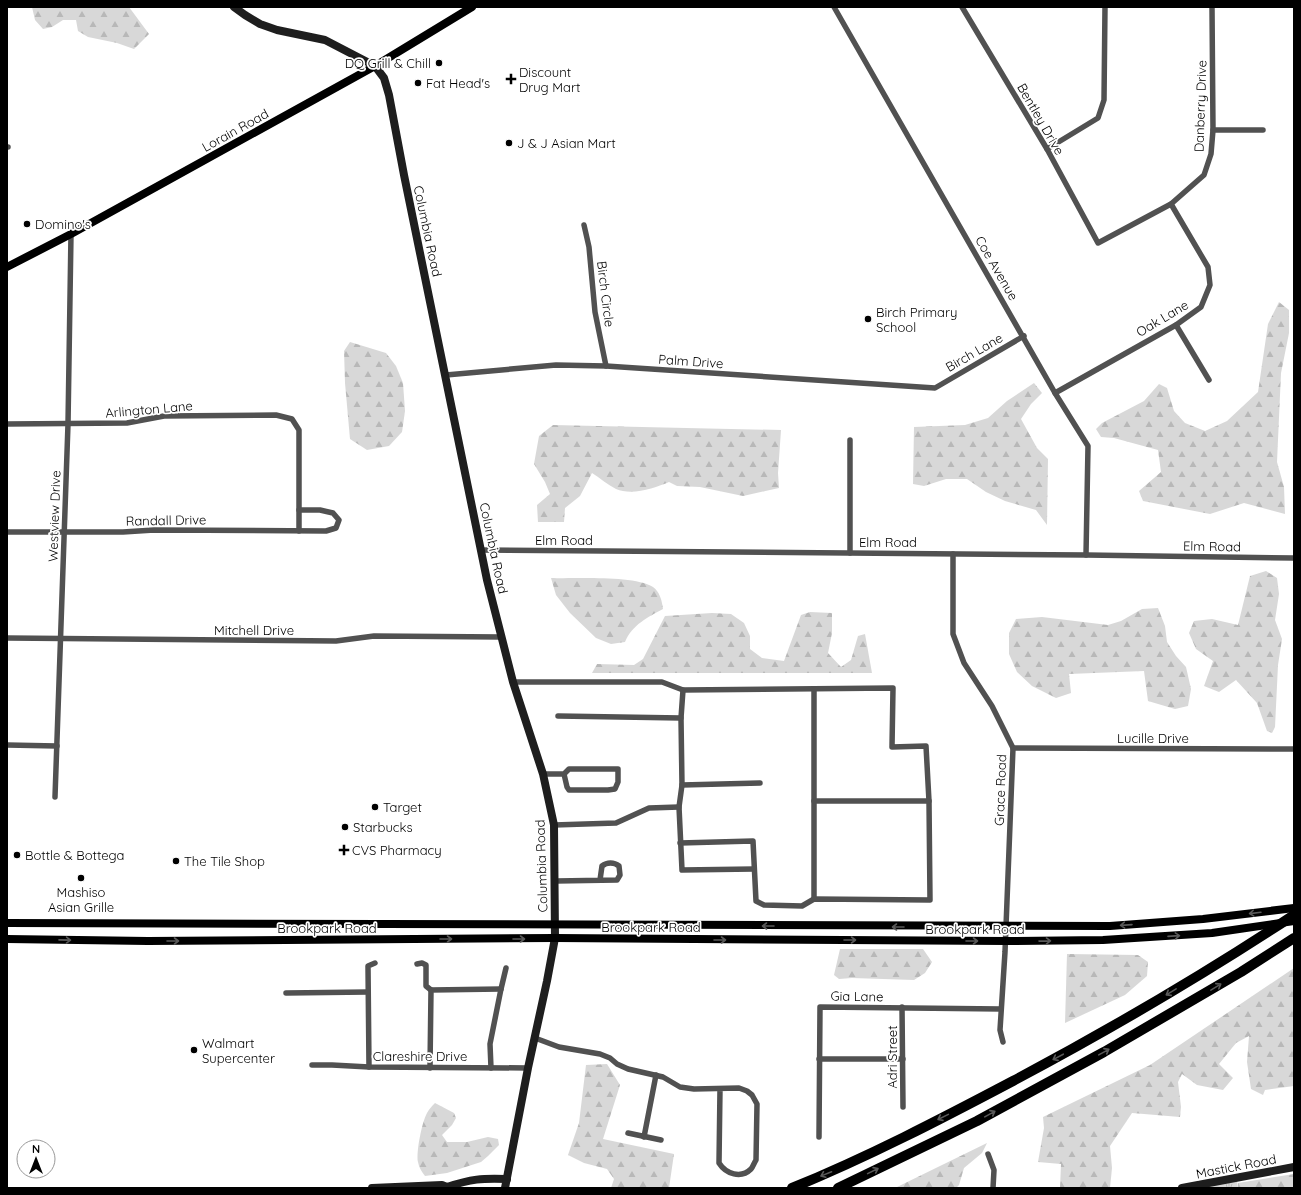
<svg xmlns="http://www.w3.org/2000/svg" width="1301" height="1195" viewBox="0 0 1301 1195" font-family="Quicksand,sans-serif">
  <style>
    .grass { fill: url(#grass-tufts) }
    .forest { fill: url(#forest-firs) }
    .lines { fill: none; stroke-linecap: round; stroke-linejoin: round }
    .street { stroke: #515151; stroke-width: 5.5 }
    .secondary { stroke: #1e1e1e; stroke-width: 8 }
    .primary { stroke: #000; stroke-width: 8 }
    .highway { stroke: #000; stroke-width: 10 }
    .oneway { stroke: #595959 }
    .poi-dot { fill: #000; stroke: #fff; stroke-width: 1.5 }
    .labels { text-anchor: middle; stroke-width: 3.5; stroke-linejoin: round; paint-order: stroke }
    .poi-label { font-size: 13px; fill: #000; stroke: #fff; text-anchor: start }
    .street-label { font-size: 13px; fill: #000; stroke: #fff }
  </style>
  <defs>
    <pattern id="grass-tufts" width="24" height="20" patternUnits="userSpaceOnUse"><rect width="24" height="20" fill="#d8d8d8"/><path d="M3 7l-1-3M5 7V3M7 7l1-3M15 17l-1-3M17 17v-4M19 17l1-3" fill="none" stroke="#b8b8b8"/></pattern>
    <pattern id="forest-firs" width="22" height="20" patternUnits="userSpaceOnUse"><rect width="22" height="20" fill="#d8d8d8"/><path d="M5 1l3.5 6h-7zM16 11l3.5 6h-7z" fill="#b8b8b8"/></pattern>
  </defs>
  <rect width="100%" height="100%" fill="#fff"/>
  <!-- grass -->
  <path class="grass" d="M1237,1180l1,8h-44z"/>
  <!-- forest -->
  <g class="forest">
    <path d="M32,7h97l20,27 -15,15 -17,-6 -29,-6 -10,-6 -2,-11h-13l-11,7 -9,2 -8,-9z"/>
    <path d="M1279,302l10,8v23l-8,40 -4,89 7,25 1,27 -41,-11 -34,11 -67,-13 -4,-10 22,-19 -3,-22 -44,-12 -13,-1 -5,-8 6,-6 42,-22 15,-17 8,4 7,23 11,12 20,8 22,-10 31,-29 10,-68z"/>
    <path d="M350,342l36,11 10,13 7,17 2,28 -3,21 -13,14 -22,4 -17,-11 -5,-56 -1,-32z"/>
    <path d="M1034,383l8,10 -11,11 -10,15 16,29 11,11 -1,66 -11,-15 -31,-9 -19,-9 -19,-13h-21l-22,7 -11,-2 1,-57 51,-2 23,-7 19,-17z"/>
    <path d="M553,425l228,5 -3,43 1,15 -36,8 -43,-9 -23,-1 -8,-4c-14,6 -37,14 -53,7 -8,-4 -16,-11 -24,-16l-12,23 -15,12 -1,14h-26l-1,-17 13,-11 -5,-12 -11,-18 5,-28z"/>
    <path d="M1266,571l11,7 2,16 -4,26 7,19 -4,26 -3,62 -3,6 -5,-2 -10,-28 -21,-23 -17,12 -15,-6 9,-25 -17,-12 -7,-16 5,-12 18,-2 26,6 12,-49z"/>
    <path d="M551,578c25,1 82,-3 102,9 7,5 9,14 10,22 -15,8 -31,16 -38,33l-14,2 -15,-6 -26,-25 -14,-18z"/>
    <path d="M1158,608l7,18 2,16 9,14 10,11 5,22 -3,17 -13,3 -27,-8 -4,-30 -75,3 2,19 -15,5 -24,-12 -15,-14 -8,-18v-21l7,-14 26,-2 66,8 13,-4 21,-12z"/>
    <path d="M810,612l22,1v20l-4,20 13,14 10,-7 7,-24 7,-2 7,39h-280l5,-9 37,1 9,-6 22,-43 47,-3 19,1 13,9 6,13v13l12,9 22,3 17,-46z"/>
    <path d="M840,949h83l9,13 -7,11 -11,7 -62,-2 -13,1 -5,-4z"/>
    <path d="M1067,954l71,1 10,7 -1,14 -22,19 -60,28z"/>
    <path d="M1294,968v118l-29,4 -2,5 -12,-6 -4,-27 2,-26 -13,7 -17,21 14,14 -10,12 -26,-5 -15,-11 -4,8 3,25 -1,10 -48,-4 -22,33 2,22 -2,20h-50l1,-24 -23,-2 6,-34 -1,-11 107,-52z"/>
    <path d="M607,1064l13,21 -17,54 71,15 -5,34h-58l3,-9 -7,-10 -23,-6 -16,-8 11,-32 7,-58z"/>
    <path d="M435,1103l19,10 2,5 -4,7 -10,10 5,7h20l21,-5 10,2 1,6 -11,11 -7,6 -34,11 -22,3c-3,-4 -6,-8 -7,-14 -2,-10 4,-40 9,-49 2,-4 5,-7 8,-10z"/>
    <path d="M987,1143l-5,10 -18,15 -5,17 -3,3h-61z"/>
    <path d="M1294,1174v14h-56v-5z"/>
  </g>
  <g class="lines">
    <!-- street -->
    <g class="street">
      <path d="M834,7l221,386 33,53 -2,109"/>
      <path d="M962,7l85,142 51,94 73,-39 33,-29 7,-21 2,-24 -1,-123"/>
      <path d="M1213,130h50"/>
      <path d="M7,147h1"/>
      <path d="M1047,149l51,-31 6,-18 1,-93"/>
      <path d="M584,225l5,22 6,65 11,54"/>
      <path d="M1176,325l33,55"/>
      <path d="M446,375l110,-10 50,1 329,22 89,-52"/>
      <path d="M1055,393l121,-68 25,-18 9,-22 -2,-18 -37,-63"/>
      <path d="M7,424l120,-1 37,-7 112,-1 16,4 7,11v101"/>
      <path d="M850,440v113"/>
      <path d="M7,532h116l31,-2 172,1 10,-3 3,-8 -6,-7 -13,-3h-21"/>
      <path d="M481,550l605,5 208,3"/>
      <path d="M953,554v80l11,29 28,43 21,42 -8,204 -5,78 3,12"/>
      <path d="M7,638l329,3 38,-5 127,1"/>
      <path d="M513,682h149l21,8 210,-2 -1,59 34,-1 3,55 1,99 -116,-1 -12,7 -38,-1 -8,-4 -3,-60 -73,2"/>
      <path d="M683,690l-2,28 1,67 -3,22 3,63 72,-1"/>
      <path d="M814,690v209"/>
      <path d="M558,716l123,2"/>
      <path d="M7,745l50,1"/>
      <path d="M1013,748l281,1"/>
      <path d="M543,774h21l5,-5h49v13l-3,7 -7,1h-39l-2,-3 -3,-13"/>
      <path d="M682,785l78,-2"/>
      <path d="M55,797l13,-373 3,-190"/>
      <path d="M814,801h115"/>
      <path d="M554,825l62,-2 33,-15 30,-1"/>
      <path d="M556,881l61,-1 3,-5 -1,-9c-5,-4 -12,-4 -17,0l-2,14"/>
      <path d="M417,964l5,-1 4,2v21l5,4"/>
      <path d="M286,993l82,-1"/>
      <path d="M902,1007l1,100"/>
      <path d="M535,1038l24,9 41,7 10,4 7,6 11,5 35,8 17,10 14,2 45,-1 8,3 5,4 5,9 -1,56c-2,3 -3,7 -5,9 -10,10 -25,5 -32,-6l1,-74"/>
      <path d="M819,1059h84"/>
      <path d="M312,1065h20l37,2 159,1"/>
      <path d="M369,1067l-1,-101 7,-3"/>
      <path d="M430,1068l1,-78 70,-1"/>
      <path d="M491,1068l-1,-24 11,-55 5,-21"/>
      <path d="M628,1133l33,7"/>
      <path d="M644,1137l12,-62"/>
      <path d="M819,1137l1,-130 181,2"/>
      <path d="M988,1154l6,16 -1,18"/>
    </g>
    <!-- secondary -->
    <g class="secondary">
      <path d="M234,7l11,8 15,9 17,6 48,10 50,26 9,12 5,17 15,80 83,405 26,102 30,92 11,51 1,113 -8,43 -19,87 -23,120"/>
      <path d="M372,1188l70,-3 5,2c24,-8 35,-9 60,-8"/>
      <path d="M1182,1188l112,-21"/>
    </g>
    <!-- primary -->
    <g class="primary">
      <path d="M7,267l64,-33 304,-168 97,-59"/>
      <path d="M7,923l1103,3 93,-7 91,-11"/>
      <path d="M7,939l141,2 407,-3 451,3 97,-1 109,-7 82,-12"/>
    </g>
    <!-- highway -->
    <g class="highway">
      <path d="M792,1188c76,-31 149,-69 221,-107 96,-51 190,-106 281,-166"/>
      <path d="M838,1188l139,-67 127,-69 137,-80 53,-34"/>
    </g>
  </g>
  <!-- one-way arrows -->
  <defs><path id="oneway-shaft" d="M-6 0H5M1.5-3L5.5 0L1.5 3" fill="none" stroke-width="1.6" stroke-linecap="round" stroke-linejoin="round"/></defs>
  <g class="oneway">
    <use href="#oneway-shaft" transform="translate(1255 913) rotate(173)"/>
    <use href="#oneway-shaft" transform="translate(1126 925) rotate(176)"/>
    <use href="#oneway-shaft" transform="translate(768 926) rotate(-180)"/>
    <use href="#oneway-shaft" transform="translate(898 927) rotate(-180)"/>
    <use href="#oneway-shaft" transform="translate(1174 936) rotate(-4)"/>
    <use href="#oneway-shaft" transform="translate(446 939)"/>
    <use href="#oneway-shaft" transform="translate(519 939)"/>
    <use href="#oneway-shaft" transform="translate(65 940) rotate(1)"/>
    <use href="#oneway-shaft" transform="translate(720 940)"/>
    <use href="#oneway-shaft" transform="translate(850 940)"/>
    <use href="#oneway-shaft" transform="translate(173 941)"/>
    <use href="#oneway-shaft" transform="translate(972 941)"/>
    <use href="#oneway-shaft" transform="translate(1045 941) rotate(-1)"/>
    <use href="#oneway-shaft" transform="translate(1216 987) rotate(-31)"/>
    <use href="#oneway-shaft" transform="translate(1171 992) rotate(149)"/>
    <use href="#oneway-shaft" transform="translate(1104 1052) rotate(-29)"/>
    <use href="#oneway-shaft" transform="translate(1058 1057) rotate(152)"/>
    <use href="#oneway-shaft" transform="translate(990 1114) rotate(-29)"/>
    <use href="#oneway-shaft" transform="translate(943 1117) rotate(154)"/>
    <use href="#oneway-shaft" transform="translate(873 1171) rotate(-26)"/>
    <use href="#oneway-shaft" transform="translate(826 1174) rotate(158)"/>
  </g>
  <!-- markers -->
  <g class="poi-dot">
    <circle cx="439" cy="63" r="4"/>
    <path d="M509 73h4v4h4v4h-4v4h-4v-4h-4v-4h4z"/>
    <circle cx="418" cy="83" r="4"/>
    <circle cx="509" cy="143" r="4"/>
    <circle cx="27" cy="224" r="4"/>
    <circle cx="868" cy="319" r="4"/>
    <circle cx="375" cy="807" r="4"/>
    <circle cx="345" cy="827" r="4"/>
    <path d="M342 844h4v4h4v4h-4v4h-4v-4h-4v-4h4z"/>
    <circle cx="17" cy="855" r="4"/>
    <circle cx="176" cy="861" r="4"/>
    <circle cx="81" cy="878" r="4"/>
    <circle cx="194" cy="1050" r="4"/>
  </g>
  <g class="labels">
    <!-- poi labels -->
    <g class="poi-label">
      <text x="431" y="68" text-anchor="end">DQ Grill &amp; Chill</text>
      <text x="519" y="77">Discount<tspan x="519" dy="15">Drug Mart</tspan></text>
      <text x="426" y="88">Fat Head's</text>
      <text x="517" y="148">J &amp; J Asian Mart</text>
      <text x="35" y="229">Domino's</text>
      <text x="876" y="317">Birch Primary<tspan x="876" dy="15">School</tspan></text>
      <text x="383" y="812">Target</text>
      <text x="353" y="832">Starbucks</text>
      <text x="352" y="855">CVS Pharmacy</text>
      <text x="25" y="860">Bottle &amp; Bottega</text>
      <text x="184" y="866">The Tile Shop</text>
      <text x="81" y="897" text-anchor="middle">Mashiso<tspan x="81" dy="15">Asian Grille</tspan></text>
      <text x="202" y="1048">Walmart<tspan x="202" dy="15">Supercenter</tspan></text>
    </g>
    <!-- street labels -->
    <g class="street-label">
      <text transform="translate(1200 106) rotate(-88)" y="5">Danberry Drive</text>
      <text transform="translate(1041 119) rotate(60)" y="5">Bentley Drive</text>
      <text transform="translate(235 130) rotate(-29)" y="5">Lorain Road</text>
      <text transform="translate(428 231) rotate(78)" y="5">Columbia Road</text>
      <text transform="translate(997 268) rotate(60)" y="5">Coe Avenue</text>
      <text transform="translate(606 294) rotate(83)" y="5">Birch Circle</text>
      <text transform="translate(1162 318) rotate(-31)" y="5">Oak Lane</text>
      <text transform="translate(974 352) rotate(-30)" y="5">Birch Lane</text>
      <text transform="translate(691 361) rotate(4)" y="5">Palm Drive</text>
      <text transform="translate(149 409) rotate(-5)" y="5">Arlington Lane</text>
      <text transform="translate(54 516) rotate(-88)" y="5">Westview Drive</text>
      <text transform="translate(166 520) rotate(-1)" y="5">Randall Drive</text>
      <text x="564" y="545">Elm Road</text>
      <text x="888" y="547">Elm Road</text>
      <text transform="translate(1212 546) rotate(1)" y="5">Elm Road</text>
      <text transform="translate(494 548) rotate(78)" y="5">Columbia Road</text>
      <text x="254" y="635">Mitchell Drive</text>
      <text x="1153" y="743">Lucille Drive</text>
      <text transform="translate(1000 790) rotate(-88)" y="5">Grace Road</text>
      <text transform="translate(541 866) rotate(-92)" y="5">Columbia Road</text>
      <text x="651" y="932">Brookpark Road</text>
      <text x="327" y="933">Brookpark Road</text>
      <text x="975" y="934">Brookpark Road</text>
      <text transform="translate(857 996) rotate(1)" y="5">Gia Lane</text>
      <text x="420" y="1061">Clareshire Drive</text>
      <text transform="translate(892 1057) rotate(-90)" y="5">Adri Street</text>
      <text transform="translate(1236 1166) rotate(-11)" y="5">Mastick Road</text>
    </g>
  </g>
  <!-- border -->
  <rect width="1301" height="1195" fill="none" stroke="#000000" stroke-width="16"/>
  <!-- north arrow -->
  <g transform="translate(36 1159)"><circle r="19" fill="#ffffff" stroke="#999999"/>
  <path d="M0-3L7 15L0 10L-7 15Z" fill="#000000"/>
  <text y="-6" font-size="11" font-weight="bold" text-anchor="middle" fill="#000000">N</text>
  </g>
</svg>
